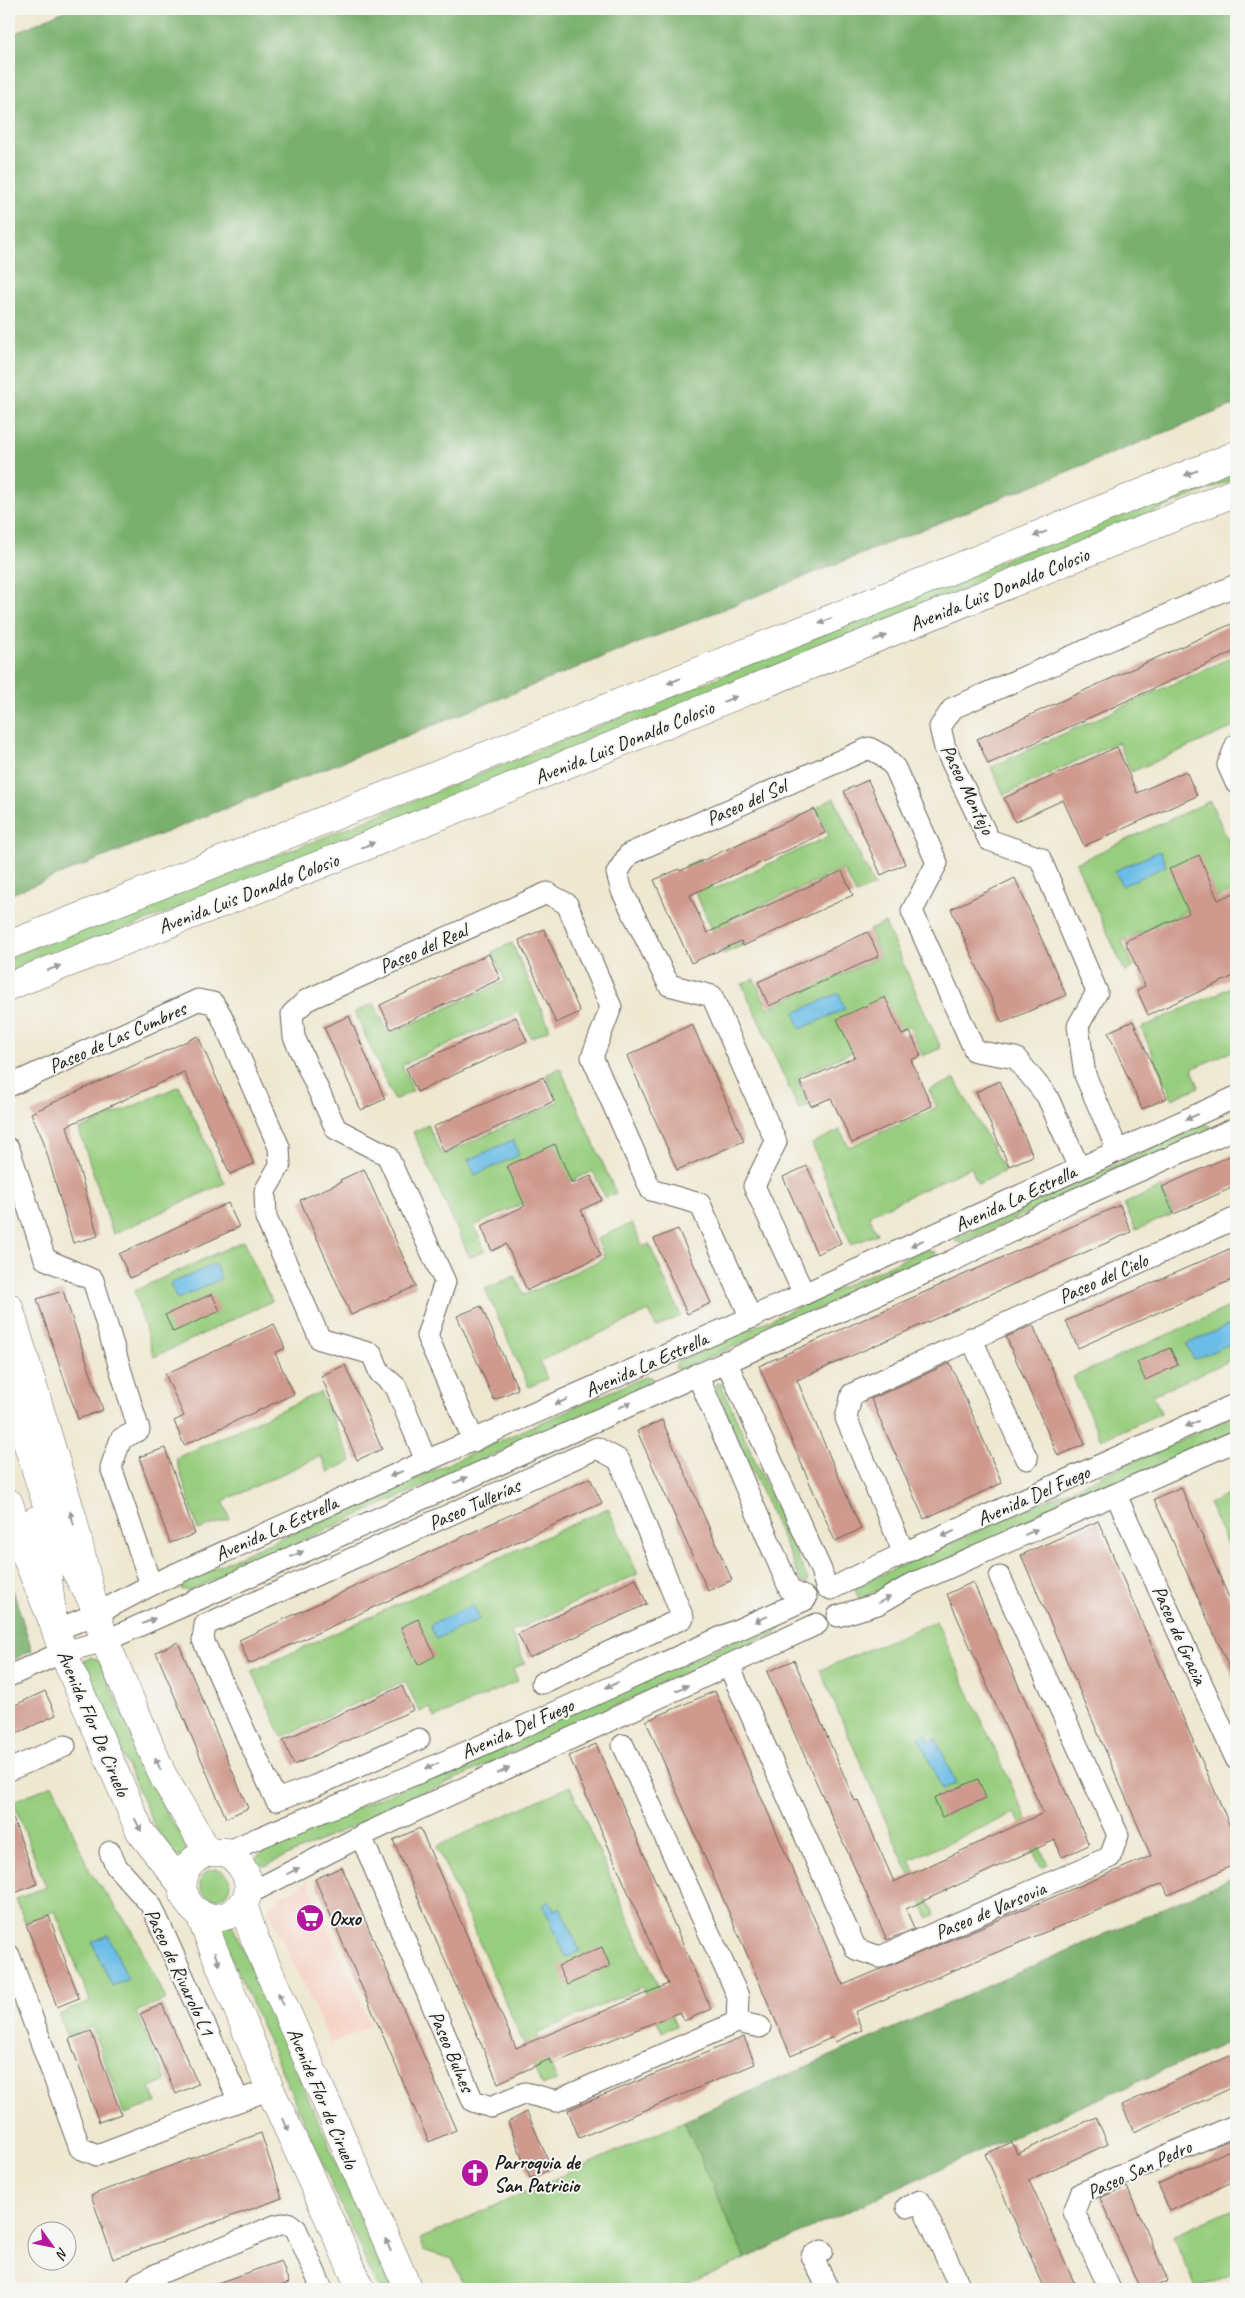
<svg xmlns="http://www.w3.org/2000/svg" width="1245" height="2298" viewBox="0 0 1245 2298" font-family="Caveat,sans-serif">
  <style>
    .built { fill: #f6d1c5 }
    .green { fill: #97cd7e; stroke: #5a744d }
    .forest { fill: #79b06d; stroke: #4a6644 }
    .water { fill: #6bbde7; stroke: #446c82 }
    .building { fill: #cf9a8d }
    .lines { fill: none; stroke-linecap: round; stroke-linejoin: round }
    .minor-casing { stroke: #66635b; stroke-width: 23 }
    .secondary-casing { stroke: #66635b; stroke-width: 29 }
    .primary-casing { stroke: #66635b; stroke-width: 29 }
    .minor { stroke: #fff; stroke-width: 21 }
    .secondary { stroke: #fff; stroke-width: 28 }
    .primary { stroke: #fff; stroke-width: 28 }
    .oneway { fill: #999 }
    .labels { text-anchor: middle; stroke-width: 4; stroke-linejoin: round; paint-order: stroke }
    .street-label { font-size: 20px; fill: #1c1c1c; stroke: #f6f6f2 }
    .poi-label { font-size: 20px; font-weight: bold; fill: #1c1c1c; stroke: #f6f6f2; text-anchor: start }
  </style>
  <rect width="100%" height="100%" fill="#f6f6f2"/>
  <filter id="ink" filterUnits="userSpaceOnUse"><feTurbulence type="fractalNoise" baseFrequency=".02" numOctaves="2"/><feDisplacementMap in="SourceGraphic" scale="10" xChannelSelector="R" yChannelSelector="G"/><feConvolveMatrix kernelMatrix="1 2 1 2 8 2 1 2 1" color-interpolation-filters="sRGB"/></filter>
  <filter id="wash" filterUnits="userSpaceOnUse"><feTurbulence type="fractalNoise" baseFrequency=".0096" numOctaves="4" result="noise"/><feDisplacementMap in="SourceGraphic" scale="20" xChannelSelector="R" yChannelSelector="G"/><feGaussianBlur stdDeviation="1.12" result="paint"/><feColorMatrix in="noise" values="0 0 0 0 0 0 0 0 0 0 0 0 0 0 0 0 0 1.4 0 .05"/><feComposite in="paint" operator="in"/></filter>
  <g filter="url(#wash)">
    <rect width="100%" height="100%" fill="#efe8d1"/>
    <!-- built -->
    <path class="built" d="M308,1882l63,143 -40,19 -63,-135 14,-14z"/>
    <!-- green -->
    <g class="green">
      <path d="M1236,463v15l-920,378 -307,117v-16l303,-115 496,-201z"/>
      <path d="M1236,655v71l-105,46 -13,-30 -114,53 -13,-28z"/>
      <path d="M834,798l40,88 -18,8 -13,-25 -113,51 12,26 -19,8 -39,-87 16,-8 14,30 115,-53 -13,-28z"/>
      <path d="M1210,801l26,56v33l-114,51 12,26 -9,5 -49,-109z"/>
      <path d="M885,923l56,125 -18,8 -14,-30 -112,51 12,29 -10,4 -57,-126 12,-5 14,29 112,-51 -11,-27z"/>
      <path d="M512,943l38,86 -19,9 -12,-26 -117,53 11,26 -19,9 -39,-88 19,-9 15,31 116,-53 -13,-29z"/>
      <path d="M1236,985v64l-44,20 7,18 -27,12 -31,-71z"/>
      <path d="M560,1068l56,125 -11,5 -12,-27 -119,55 11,24 -15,8 -57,-126 15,-7 14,30 116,-53 -12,-27z"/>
      <path d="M955,1079l50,92 -27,13 -7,-17 -102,48 8,19 -26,11 -39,-101 28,-14 9,17 88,-40 -8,-17z"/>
      <path d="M179,1086l46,97 -112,51 -34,-104z"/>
      <path d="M1205,1124l6,3 -2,5 -248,111 -6,-2 3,-4z"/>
      <path d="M1161,1187l12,27 -37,16 -12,-26z"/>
      <path d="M632,1223l11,24 6,-3 32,72 -25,11 -7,-16 -109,50 7,18 -18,8 -44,-98 30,-13 9,19 81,-37 -8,-19z"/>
      <path d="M243,1241l29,60 -118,56 -20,-66z"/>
      <path d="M926,1249l9,3 -2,6 -252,112 -6,-2 2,-6z"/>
      <path d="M1236,1304v54l-83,37 8,18 -60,27 -28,-63z"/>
      <path d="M646,1376l7,2 -3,7 -461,206 -8,-2 3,-8z"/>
      <path d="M717,1383l4,1 87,196 -2,4 -4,-1 -86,-194z"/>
      <path d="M320,1392l32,69 -24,11 -7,-16 -98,45 7,18 -32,11 -22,-72z"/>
      <path d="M1236,1415v15l-377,169 -5,-12z"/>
      <path d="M1236,1491v74l-27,-61z"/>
      <path d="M608,1508l30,66 -127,58 14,31 -12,6 5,12 -83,37 -5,-11 -10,5 -15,-31 -123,56 -30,-66z"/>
      <path d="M778,1621l6,3 -5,7 -514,235 -11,-5 10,-12z"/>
      <path d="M936,1621l112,244 -7,3 -26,-55 -105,47 25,54 -7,4 -108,-248z"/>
      <path d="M91,1657l8,4 68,153 20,30 2,6 -5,8 -9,-2 -22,-33 -68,-151 -1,-11z"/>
      <path d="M53,1785l37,87 42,58 34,69 -30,13 31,68 -17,7 7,16 -33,11 -32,-87 -25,10 -8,-22 31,-14 -35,-90 -30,11 -9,-23 30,-12 -33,-86z"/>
      <path d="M570,1786l106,240 -14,6 -20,-45 -105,47 20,46 -15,6 -105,-240z"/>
      <circle cx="215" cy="1884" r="15"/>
      <path d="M231,1922l161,367h-14l-161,-364z"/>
      <path d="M684,2121l61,138 -67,30h-212l-14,-30 -27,-8 -5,-12z"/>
      <path d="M1236,2208v63l-40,18 -23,-53z"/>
    </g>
    <!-- forest -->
    <g class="forest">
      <path d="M68,9h1168v395l-1227,491v-859z"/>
      <path d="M9,1578l23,72 -23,12z"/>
      <path d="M1236,1876v163l-264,115 -227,105 -61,-138z"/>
    </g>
    <!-- water -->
    <g class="water">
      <path d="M1160,851l6,15 -44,20 -7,-15z"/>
      <path d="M839,993l6,16 -44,20 -7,-16z"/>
      <path d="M513,1140l6,15 -44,20 -7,-15z"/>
      <path d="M215,1264l6,15 -44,20 -7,-15z"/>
      <path d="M1236,1322v19l-42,19 -7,-16z"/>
      <path d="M473,1605l7,14 -44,20 -6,-14z"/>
      <path d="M926,1734l3,8 7,-3 20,44 -14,6 -23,-52z"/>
      <path d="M550,1902l4,8 6,-3 20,44 -14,6 -23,-52z"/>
      <path d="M108,1935l20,44 -16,7 -20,-44z"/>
    </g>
    <g id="blocks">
      <!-- building -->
      <g class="building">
        <path d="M1236,622v29l-248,113 -11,-25z"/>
        <path d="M1117,747l20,46 49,-22 11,25 -113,50 -21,-46 -48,22 -11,-24z"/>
        <path d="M868,780l37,84 -24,11 -37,-84z"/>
        <path d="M814,809l11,24 -135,62 17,38 135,-62 11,24 -110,51 -2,-5 -50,22 -37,-83 25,-11 1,2z"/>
        <path d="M1199,855l19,45 18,-8v83l-88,40 -11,-25 8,-4 -20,-45 64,-28 -20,-44z"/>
        <path d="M1015,878l51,117 -64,28 -51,-114z"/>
        <path d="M544,929l36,83 -24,11 -37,-83z"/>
        <path d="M868,932l11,24 -110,50 -11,-24z"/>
        <path d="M489,954l11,25 -109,50 -11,-24z"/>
        <path d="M885,997l17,38 8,-3 11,24 -10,4 21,46 -80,37 -21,-45 -20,8 -11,-24 55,-25 -18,-38z"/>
        <path d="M349,1016l36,83 -24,11 -37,-83z"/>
        <path d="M516,1017l11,24 -110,51 -11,-24z"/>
        <path d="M1133,1021l34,77 -25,11 -34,-77z"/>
        <path d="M692,1024l52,117 -67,29 -50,-114z"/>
        <path d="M198,1036l56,128 -24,10 -46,-102 -117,54 31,110 -25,7 -30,-103 -12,-27z"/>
        <path d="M543,1077l11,24 -110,51 -11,-25z"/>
        <path d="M1000,1081l33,75 -24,10 -33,-74z"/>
        <path d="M555,1144l17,40 19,-8 11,24 -21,10 20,46 -74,34 -21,-46 -14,7 -11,-25 44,-20 -18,-40z"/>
        <path d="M1236,1153v33l-62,28 -12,-27z"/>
        <path d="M807,1166l34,77 -24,11 -34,-77z"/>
        <path d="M364,1169l52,117 -65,29 -51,-115 41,-18 -1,-2z"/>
        <path d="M228,1203l11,24 -109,51 -11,-24z"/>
        <path d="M1120,1205l11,27 -334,148 64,149 -26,12 -76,-175z"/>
        <path d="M678,1229l33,74 -24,11 -33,-75z"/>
        <path d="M1236,1246v32l-158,70 -12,-27z"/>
        <path d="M63,1291l40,119 -25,9 -41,-120z"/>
        <path d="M212,1294l8,17 -47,21 -8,-17z"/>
        <path d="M481,1306l37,83 -24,11 -37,-84z"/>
        <path d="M274,1324l11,24 -10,5 19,41 -110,51 -10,-24 10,-5 -19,-42z"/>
        <path d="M1033,1325l52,119 -27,12 -52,-119z"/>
        <path d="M1170,1348l8,17 -33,15 -8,-18z"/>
        <path d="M950,1363l52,120 -78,36 -53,-120z"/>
        <path d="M345,1365l37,84 -25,11 -36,-84z"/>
        <path d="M662,1420l70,160 -24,11 -71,-160z"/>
        <path d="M165,1448l30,86 -25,9 -31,-86z"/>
        <path d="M590,1478l12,25 -353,161 -10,-24z"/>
        <path d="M1181,1487l55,127v69l-82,-184z"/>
        <path d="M1098,1521l138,319v24l-68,31 -5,-12 -266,111 -42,18 7,18 -27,12 -2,-5 -42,19 -145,-335 69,-30 128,294 308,-129 -130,-301z"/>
        <path d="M636,1579l11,25 -118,54 -11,-24z"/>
        <path d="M973,1582l116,263 -27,12 -7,-17 -149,69 8,20 -27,11 -120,-268 27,-12 61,141 3,-1 36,82 149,-69 -96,-219z"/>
        <path d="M418,1619l17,37 -17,9 -17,-38z"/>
        <path d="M178,1642l70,166 -22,10 -70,-166z"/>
        <path d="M402,1686l11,24 -119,55 -11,-25z"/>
        <path d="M45,1691l11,24 -47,22v-29z"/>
        <path d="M596,1744l115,265 -27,12 -4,-9 -128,52 -2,-5 -52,24 -105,-243 27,-12 96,220 152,-64 -99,-228z"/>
        <path d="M978,1779l8,19 -44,19 -8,-19z"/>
        <path d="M11,1813l26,71 -22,9 -6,-16v-63z"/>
        <path d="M342,1867l114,263 -27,12 -114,-263z"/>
        <path d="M49,1916l30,82 -22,9 -31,-83z"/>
        <path d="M602,1947l8,19 -43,19 -9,-19z"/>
        <path d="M162,2004l36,80 -22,10 -36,-80z"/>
        <path d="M91,2031l30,83 -22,8 -30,-83z"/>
        <path d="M744,2037l11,27 -176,74 -11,-28z"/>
        <path d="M1236,2053v33l-102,46 -12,-27z"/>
        <path d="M527,2112l25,57 -22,9 -22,-56z"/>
        <path d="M1096,2117l12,27 -79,36 48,109h-32l-60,-135 27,-12 5,12z"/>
        <path d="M261,2133l21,65 -169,61 -22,-64z"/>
        <path d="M1236,2147v33l-66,31 -12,-27z"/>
        <path d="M1127,2187l41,94 -18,8h-10l-40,-91z"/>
        <path d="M281,2261l8,22 -17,6h-65l-1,-2z"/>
      </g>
    </g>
  </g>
  <g filter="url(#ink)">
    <use href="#blocks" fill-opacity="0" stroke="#66635b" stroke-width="1"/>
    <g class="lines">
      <defs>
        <g id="minor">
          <path d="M1236,745l-8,20 8,18"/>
          <path d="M9,1086l189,-86 15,3 8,12 58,132 1,18 -15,26 1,27 54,121 52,15 8,19 16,14 30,74"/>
          <path d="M9,1149l36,110 48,21 46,150 -18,9 -10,28 40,118"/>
          <path d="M1118,1151l-33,-76 -7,-49 19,-34 -57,-134 -51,-18 -44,-92 -5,-21 13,-19 283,-123"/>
          <path d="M804,1294l-50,-108 22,-44 -64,-146 -43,-11 -47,-94 -5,-18 12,-19 240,-106 15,8 11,12 42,95 -25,48 63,140 41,7 31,38 32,72"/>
          <path d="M971,1338l56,121"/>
          <path d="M726,1361l95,209 5,17"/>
          <path d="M697,1374l93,216 16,8"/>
          <path d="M474,1441l-47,-105 18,-54 -58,-127 -51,-26 -42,-92 -2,-23 15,-14 240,-107 20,11 44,103 -19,50 59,133 49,14 51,114"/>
          <path d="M1116,1495l120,264"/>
          <path d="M904,1553l-58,-135 6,-24 384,-176"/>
          <path d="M831,1589l73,-36 332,-149"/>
          <path d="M838,1616l40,-12 36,-21 322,-142"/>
          <path d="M56,1630l40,-16 55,-29 275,-124 378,-167 432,-197"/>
          <path d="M729,1666l127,283 24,8 230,-100 8,-22 -118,-258"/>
          <path d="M9,1676l54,-24 42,-11 849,-381 115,-58 167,-74"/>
          <path d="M419,1739l-104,47 -39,14 -73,-160 2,-15 392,-177 22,12 64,158 -141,65"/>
          <path d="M9,1770l56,-24"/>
          <path d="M361,1836l112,265 18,6 34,-14 31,8 181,-79 1,-26 -115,-251"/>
          <path d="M110,1852l6,14 35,39 88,196"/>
          <path d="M227,1852c65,-30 131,-54 196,-81 128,-55 254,-115 382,-171"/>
          <path d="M250,1893l111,-57 456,-212"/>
          <path d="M9,1955l71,193 17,7 173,-66"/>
          <path d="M737,2022l23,5"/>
          <path d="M907,2207l13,-6 41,88"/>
          <path d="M822,2251l-10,5 16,33"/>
          <path d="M137,2289l2,-6 14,-7 124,-51 11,-2 8,6 26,60"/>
          <path d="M1110,2289l-36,-77 7,-19 155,-68"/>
        </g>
        <g id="secondary">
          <path d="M9,1385l49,155 34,60 13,41 58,135 45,76"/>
          <path d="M36,1520l8,25 9,77 10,30 77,179 42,54"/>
          <path d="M208,1852h19c56,44 -12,89 -38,52 -4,-6 -8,-15 -6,-22 2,-16 10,-24 25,-30z"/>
          <path d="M243,1904l11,33 154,352"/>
          <path d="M199,1913l71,176 91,200"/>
        </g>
        <g id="primary">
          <path d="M9,945l799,-317 428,-173"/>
          <path d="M9,986l310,-121 917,-373"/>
          <path d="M9,1307l64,212 19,81"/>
          <path d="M9,1503l16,51 28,68"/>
        </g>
      </defs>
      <!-- minor casing -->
      <use href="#minor" class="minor-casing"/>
      <!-- secondary casing -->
      <use href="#secondary" class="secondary-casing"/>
      <!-- primary casing -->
      <use href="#primary" class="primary-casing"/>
      <!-- minor -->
      <use href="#minor" class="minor"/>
      <!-- secondary -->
      <use href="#secondary" class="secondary"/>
      <!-- primary -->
      <use href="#primary" class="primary"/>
    </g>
    <!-- one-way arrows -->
    <defs><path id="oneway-solid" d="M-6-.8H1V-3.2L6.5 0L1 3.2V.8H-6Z" transform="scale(1.25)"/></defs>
    <g class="oneway">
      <use href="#oneway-solid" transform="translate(1191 473) rotate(158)"/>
      <use href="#oneway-solid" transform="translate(1040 534) rotate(158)"/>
      <use href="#oneway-solid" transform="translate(825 621) rotate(158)"/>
      <use href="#oneway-solid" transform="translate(880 638) rotate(-22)"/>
      <use href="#oneway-solid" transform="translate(674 681) rotate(158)"/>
      <use href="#oneway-solid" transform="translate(730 699) rotate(-22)"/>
      <use href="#oneway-solid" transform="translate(368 845) rotate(-22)"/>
      <use href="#oneway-solid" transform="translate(54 968) rotate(-21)"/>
      <use href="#oneway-solid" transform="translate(1192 1117) rotate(155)"/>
      <use href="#oneway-solid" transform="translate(917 1243) rotate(155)"/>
      <use href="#oneway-solid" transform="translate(561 1402) rotate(156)"/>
      <use href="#oneway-solid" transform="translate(625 1405) rotate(-24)"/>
      <use href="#oneway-solid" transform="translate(1192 1424) rotate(156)"/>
      <use href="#oneway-solid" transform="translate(396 1474) rotate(156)"/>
      <use href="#oneway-solid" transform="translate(461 1480) rotate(-24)"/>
      <use href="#oneway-solid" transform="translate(72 1518) rotate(-105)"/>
      <use href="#oneway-solid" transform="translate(1031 1532) rotate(-24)"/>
      <use href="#oneway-solid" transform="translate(948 1534) rotate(156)"/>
      <use href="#oneway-solid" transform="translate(297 1554) rotate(-24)"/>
      <use href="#oneway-solid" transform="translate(884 1600) rotate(-28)"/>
      <use href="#oneway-solid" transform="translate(761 1619) rotate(157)"/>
      <use href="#oneway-solid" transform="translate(149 1621) rotate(-24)"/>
      <use href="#oneway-solid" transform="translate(612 1685) rotate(156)"/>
      <use href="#oneway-solid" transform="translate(682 1688) rotate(-25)"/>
      <use href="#oneway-solid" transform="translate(158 1764) rotate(-113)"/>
      <use href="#oneway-solid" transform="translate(432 1766) rotate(156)"/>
      <use href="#oneway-solid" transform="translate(503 1771) rotate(-25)"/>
      <use href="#oneway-solid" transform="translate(138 1825) rotate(64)"/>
      <use href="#oneway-solid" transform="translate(293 1871) rotate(-27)"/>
      <use href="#oneway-solid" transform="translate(217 1959) rotate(68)"/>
      <use href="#oneway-solid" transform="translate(281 1999) rotate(-113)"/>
      <use href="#oneway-solid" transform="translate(286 2125) rotate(66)"/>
      <use href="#oneway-solid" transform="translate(388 2245) rotate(-114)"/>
    </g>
  </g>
  <!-- icons -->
  <defs>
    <symbol id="supermarket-disc" viewBox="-11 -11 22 22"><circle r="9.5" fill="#b5179e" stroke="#f6f6f2"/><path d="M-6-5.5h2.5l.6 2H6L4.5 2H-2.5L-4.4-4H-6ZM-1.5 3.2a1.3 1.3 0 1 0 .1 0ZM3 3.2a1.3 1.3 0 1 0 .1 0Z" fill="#fff"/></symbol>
    <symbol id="church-disc" viewBox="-11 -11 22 22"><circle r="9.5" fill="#b5179e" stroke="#f6f6f2"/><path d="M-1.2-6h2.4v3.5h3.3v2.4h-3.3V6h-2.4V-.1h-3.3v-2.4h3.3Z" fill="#fff"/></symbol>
  </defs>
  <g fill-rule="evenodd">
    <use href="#supermarket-disc" x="294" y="1902" width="32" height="32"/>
    <use href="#church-disc" x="459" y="2157" width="32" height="32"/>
  </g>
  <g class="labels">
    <!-- street labels -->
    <g class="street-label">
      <text transform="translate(999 589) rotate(-22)" y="7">Avenida Luis Donaldo Colosio</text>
      <text transform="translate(624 742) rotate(-22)" y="7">Avenida Luis Donaldo Colosio</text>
      <text transform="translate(968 789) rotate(64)" y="7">Paseo Montejo</text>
      <text transform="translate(746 802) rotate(-24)" y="7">Paseo del Sol</text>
      <text transform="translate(248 893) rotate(-21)" y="7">Avenida Luis Donaldo Colosio</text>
      <text transform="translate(423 948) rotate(-24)" y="7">Paseo del Real</text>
      <text transform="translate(117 1037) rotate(-24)" y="7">Paseo de Las Cumbres</text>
      <text transform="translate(1015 1198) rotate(-25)" y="7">Avenida La Estrella</text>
      <text transform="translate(1103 1278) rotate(-24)" y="7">Paseo del Cielo</text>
      <text transform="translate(646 1364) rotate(-24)" y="7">Avenida La Estrella</text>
      <text transform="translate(1033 1495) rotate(-24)" y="7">Avenida Del Fuego</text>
      <text transform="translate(474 1504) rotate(-24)" y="7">Paseo Tullerías</text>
      <text transform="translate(276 1528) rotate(-24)" y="7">Avenida La Estrella</text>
      <text transform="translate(1180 1635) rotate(66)" y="7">Paseo de Gracia</text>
      <text transform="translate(94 1723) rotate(67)" y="7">Avenida Flor De Ciruelo</text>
      <text transform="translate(517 1728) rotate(-24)" y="7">Avenida Del Fuego</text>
      <text transform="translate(990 1910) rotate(-23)" y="7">Paseo de Varsovia</text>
      <text transform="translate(180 1972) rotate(65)" y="7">Paseo de Rivarolo L1</text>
      <text transform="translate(452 2051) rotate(67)" y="7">Paseo Bulnes</text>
      <text transform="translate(323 2098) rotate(67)" y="7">Avenide Flor de Ciruelo</text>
      <text transform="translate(1139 2169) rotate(-25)" y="7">Paseo San Pedro</text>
    </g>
    <!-- poi labels -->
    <g class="poi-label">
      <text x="329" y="1925">Oxxo</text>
      <text x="494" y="2169">Parroquia de<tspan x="494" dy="23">San Patricio</tspan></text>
    </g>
  </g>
  <!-- margin -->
  <rect width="1245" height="2298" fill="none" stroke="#f6f6f2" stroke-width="30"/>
  <!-- north arrow -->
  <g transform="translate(52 2246) rotate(123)"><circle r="24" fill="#f6f6f2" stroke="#9f9f9c"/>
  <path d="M0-4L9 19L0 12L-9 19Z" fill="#b5179e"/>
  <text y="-8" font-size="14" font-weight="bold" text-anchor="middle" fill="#1c1c1c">N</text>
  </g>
</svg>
